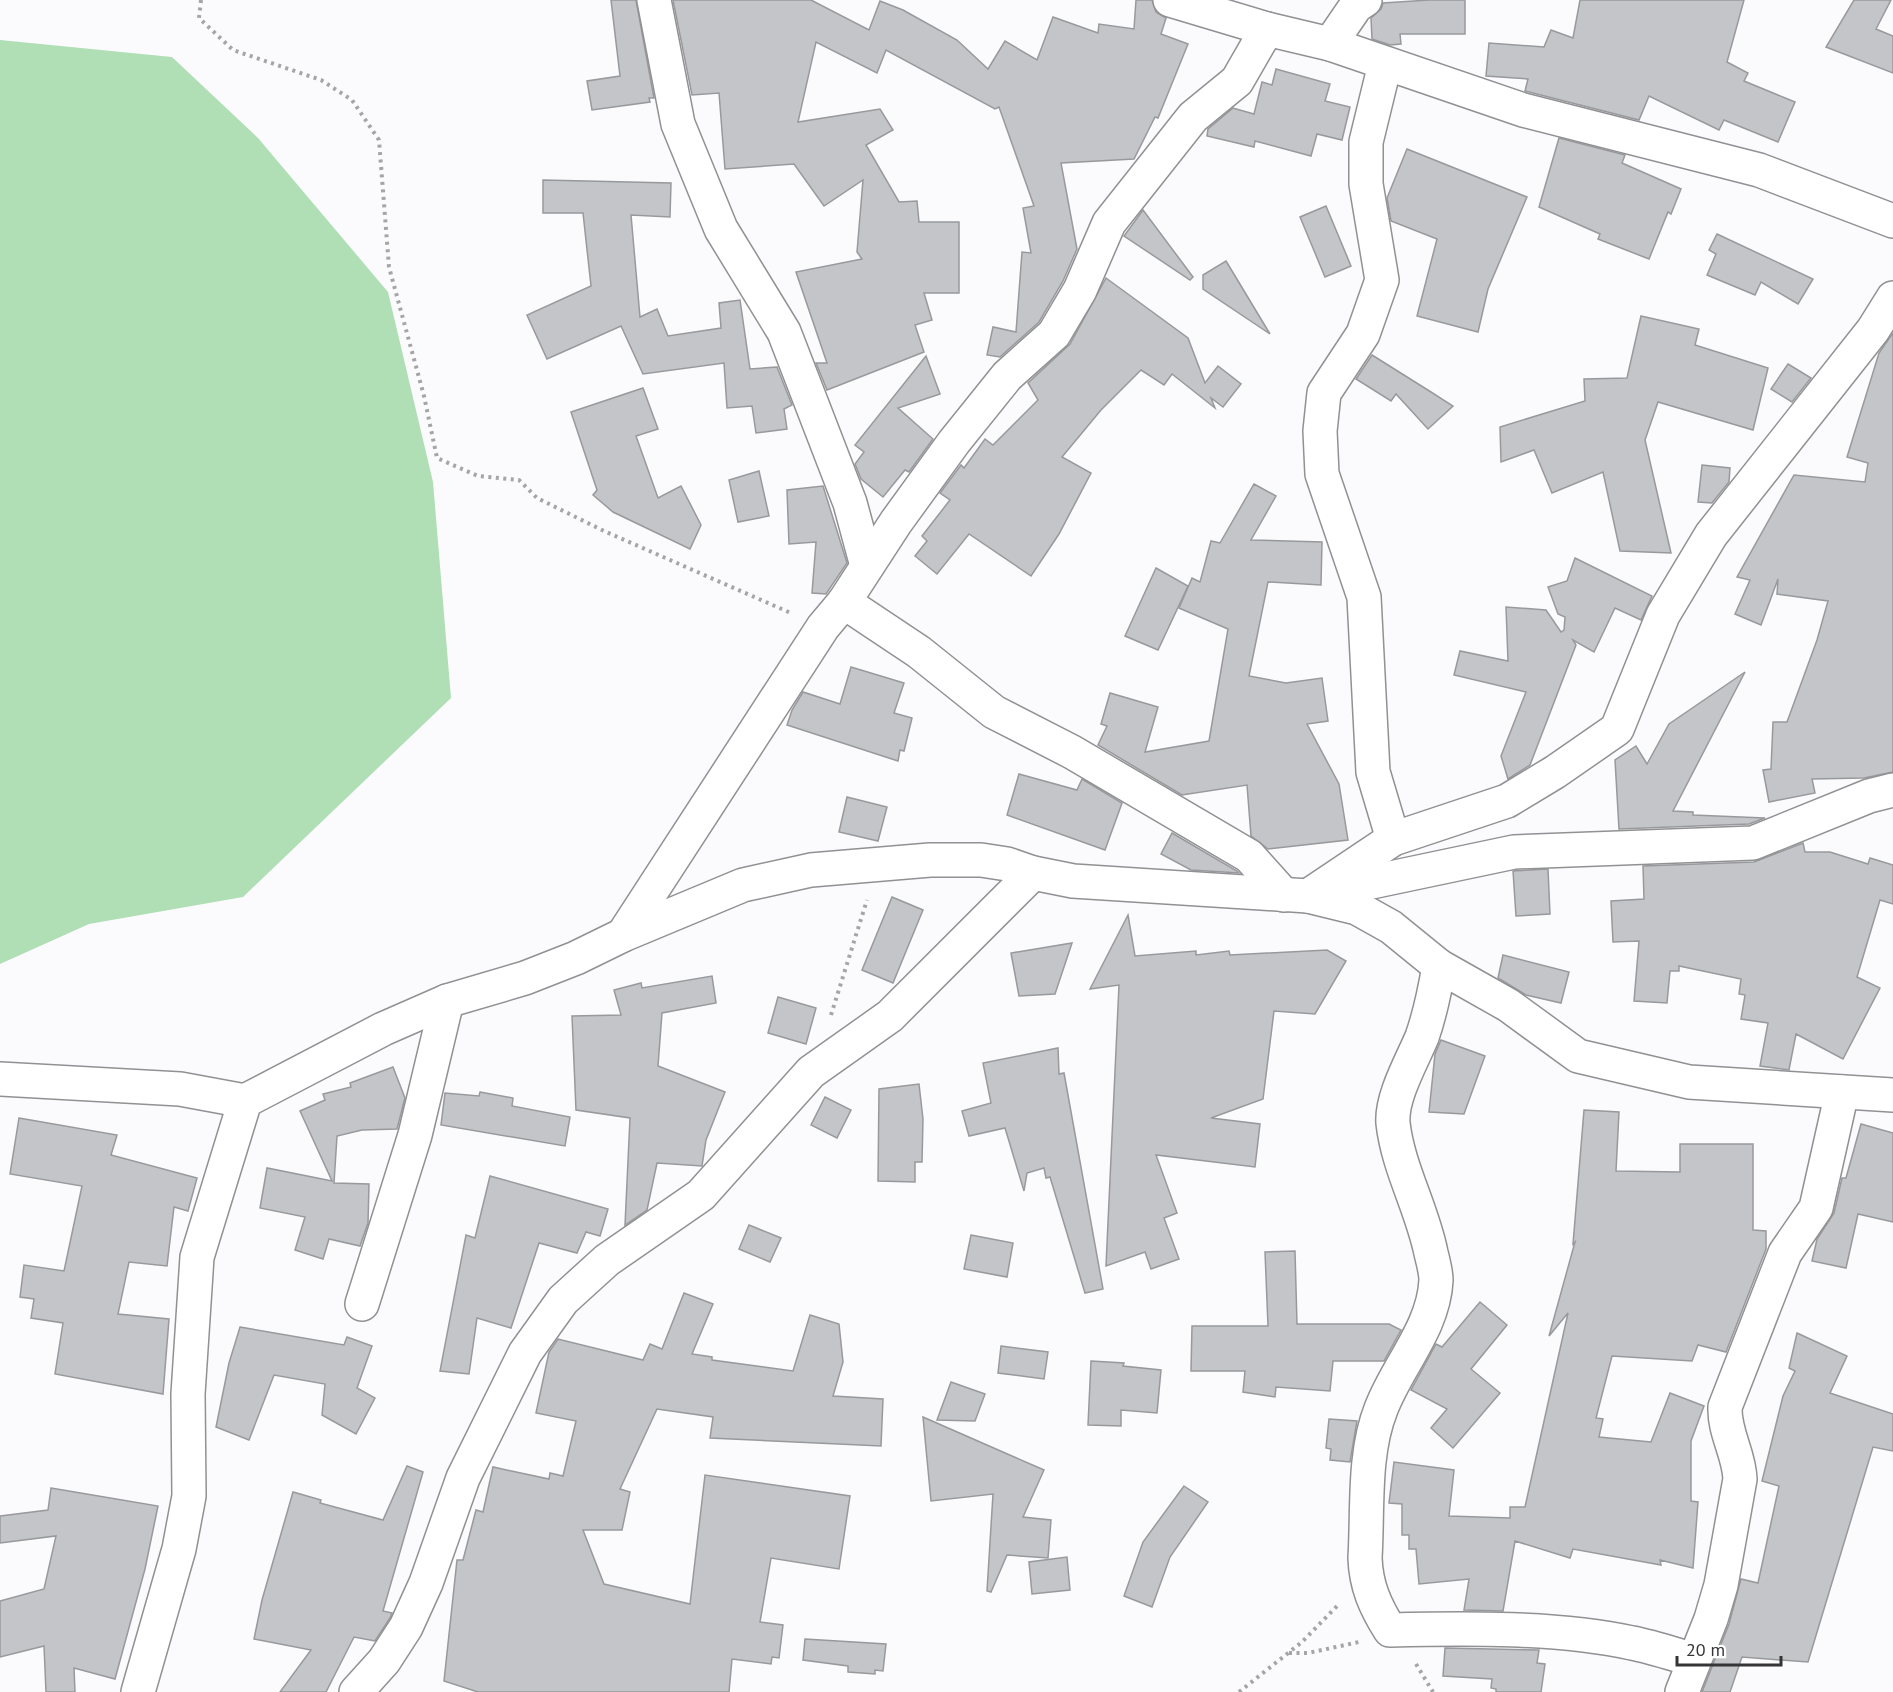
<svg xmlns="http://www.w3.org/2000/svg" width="1893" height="1692" viewBox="0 0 1893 1692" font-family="'PT Sans',sans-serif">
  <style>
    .green { fill: #b0deb5 }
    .building { fill: #c4c5c8; stroke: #98999c; stroke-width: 1.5 }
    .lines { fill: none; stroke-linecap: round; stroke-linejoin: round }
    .minor-casing { stroke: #919194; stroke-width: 36 }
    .path { stroke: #a5a5a7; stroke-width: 4; stroke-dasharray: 3 4.5; stroke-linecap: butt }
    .minor { stroke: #fff; stroke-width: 33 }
  </style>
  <rect width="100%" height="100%" fill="#fbfbfe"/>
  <!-- green -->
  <path class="green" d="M0,40l172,17 86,81 130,154 45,190 18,216 -208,199 -154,27 -89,40z"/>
  <!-- building -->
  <g class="building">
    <path d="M611,0h25l18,98h-5l1,4 -58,8 -5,-29 33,-5z"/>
    <path d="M673,0h138l58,30 11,-29 23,9 54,30 31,29 17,-28 32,19 16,-43 45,16 1,-9 35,5 2,-29h16l4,12 10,6 -5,16 27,10 -30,74 -3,-1 -21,42 -73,4 16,86 -14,32 -24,41 -39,35 -13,-2 6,-28 23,5 6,-80 9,1 -8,-45 11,-2 -35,-99 -4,2 -109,-59 -9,23 -61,-31 -18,80 82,-13 13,21 -27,15 33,57 18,-1 2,21h40v71h-35l8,27 -17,5 9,27 -97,38 -11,-27h11l-31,-91 66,-13 -5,-7 6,-72 -39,26 -30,-42 -69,5 -6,-76 -27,2z"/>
    <path d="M1429,0h36v34h-65l1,10 -11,1 -18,-6 -1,-21 10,-9 2,-6z"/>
    <path d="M1580,0h164l-17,62 21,11 -4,8 51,21 -17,40 -54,-22 -5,10 -70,-34 -10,24 -114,-29 3,-12 -42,-3 3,-33 55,4 7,-17 22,8z"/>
    <path d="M1854,0h37l-15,29 17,7v37l-67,-26z"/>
    <path d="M1276,69l54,15 -5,17 25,6 -8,33 -25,-6 -6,22 -56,-15 -1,6 -47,-11 1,-7 25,-21 21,6 8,-32 10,3z"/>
    <path d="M1559,138l66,17 -3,8 59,26 -10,25 -3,-2 -19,47 -51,-20 2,-5 -61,-27z"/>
    <path d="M1407,149l120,48 -39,92 -10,43 -61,-16 20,-77 -46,-18 -4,-23z"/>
    <path d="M543,180l128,3 -1,34 -39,-2 9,102 17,-8 11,27 53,-8 -2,-25 21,-3 10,69 27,-2 15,38 -8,4 3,20 -31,4 -4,-27 -25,2 -3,-45 -81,11 -22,-48 -74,33 -20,-44 64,-29 -8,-73h-40z"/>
    <path d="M1326,206l25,60 -26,11 -25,-60z"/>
    <path d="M1143,210l50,67 -3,3 -66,-44z"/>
    <path d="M1717,234l96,45 -15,25 -37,-22 -6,13 -48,-20 9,-21 -7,-4z"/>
    <path d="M1226,261l44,73 -67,-45v-14z"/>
    <path d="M1106,278l82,60 17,45 13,-17 23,18 -18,23 -12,-9 4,10 -43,-34 -8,11 -23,-15 -40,40 -39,47 29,16 -32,61 -28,42 -62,-42 -32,40 -22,-18 12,-15 -5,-5 28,-36 -10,-7 21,-28 3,3 21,-29 8,6 45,-45 -10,-17 42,-39z"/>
    <path d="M1641,316l58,13 -4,16 73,23 -15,62 -95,-28 -13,38 26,113 -51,-2 -17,-79 -51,21 -18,-43 -33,12 -1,-35 85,-26 -1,-22 43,-1z"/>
    <path d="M1893,333v439l-29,6 -52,1 3,14 -46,9 -6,-32 8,-1 2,-47h14l30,-82 11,-39 -51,-7 1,-15 -17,46 -26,-11 15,-34 -13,-3 57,-102 71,7 3,-19 -21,-6 32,-104z"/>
    <path d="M1372,355l59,37 22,14 -25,23 -32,-35 -5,7 -35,-22z"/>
    <path d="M926,356l14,38 -42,14 35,31 -24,33 -4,-2 -22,27 -22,-18 -6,-15 9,-12 -9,-7z"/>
    <path d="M1788,364l23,14 -19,24 -21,-13z"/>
    <path d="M643,388l15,41 -22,7 22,62 23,-12 20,39 -11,24 -77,-37 -20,-17 4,-5 -26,-78z"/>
    <path d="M1702,465l28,3 -1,14 -17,21 -14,-1z"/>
    <path d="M759,471l10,45 -31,6 -9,-42z"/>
    <path d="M1254,484l22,12 -25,44 71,2 -1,43 -53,-3 -19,94 37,7 36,-5 6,43 -21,3 32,60 9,56 -80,9 -17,-13 -4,-51 -65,10 -84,-50 9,-19 -6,-2 9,-31 48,14 -13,45 64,-11 19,-112 -49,-21 13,-30 8,4 11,-41 9,2z"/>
    <path d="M823,486l24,77 -21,31 -14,-1 4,-51 -27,2 -2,-54z"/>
    <path d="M1575,558l77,38 -11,24 -26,-12 -21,44 -21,-12 3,5 -46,120 -22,14 -7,-23 25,-64 -72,-17 6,-24 48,10 -2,-54 40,3 15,22 3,-2 1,-13 -7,-3 -10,-27 19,-6z"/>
    <path d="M1156,568l32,18 -30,64 -33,-14z"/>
    <path d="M851,667l53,16 -10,30 18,5 -8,33 -4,-1 -2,11 -111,-36 5,-15 11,-18 37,12z"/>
    <path d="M1745,672l-72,139 20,1v3l72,3 -16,6 -130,5 -4,-69 21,-14 11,18 22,-40z"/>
    <path d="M1019,774l58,16 5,-11 40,24 -17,47 -98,-35z"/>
    <path d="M847,797l40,10 -9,34 -39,-9z"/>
    <path d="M1172,833l65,38 2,2 -48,-3 -30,-16z"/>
    <path d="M1803,843l2,9h25l38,12 2,-6 23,7v39l-13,-4 -23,77 23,11 -37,71 -47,-25 -7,36 -29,-4 8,-43 -27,-4 4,-24 -6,-1 2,-15 -62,-13v5h-9l-3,32 -33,-2 5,-60 -26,1 -2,-41 33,-2 -1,-33 111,-4z"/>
    <path d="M1548,869l2,45 -34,2 -3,-45z"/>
    <path d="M892,897l31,13 -30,73 -31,-13z"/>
    <path d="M1128,915l7,41 61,-5v4l33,-4 1,4 97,-5 19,11 -31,53 -41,-3 -11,88 -52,19 49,6 -5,43 -99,-12 21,58 -13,5 15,41 -28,10 -6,-17 -39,14 13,-281 -29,4z"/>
    <path d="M1072,943l-17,51 -36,2 -8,-43z"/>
    <path d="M1503,955l66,17 -8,31 -35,-8 -28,-17z"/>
    <path d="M712,976l4,27 -54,10 -4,53 67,26 -19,48 -4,26 -45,-3 -10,47 -22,15 5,-107 -54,-8 -4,-94 49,-1 -7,-25 27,-7 1,5z"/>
    <path d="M778,997l38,11 -10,36 -38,-11z"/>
    <path d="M1441,1040l44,16 -21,58 -35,-2 6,-58z"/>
    <path d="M1058,1048l1,26 5,-1 39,216 -18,4 -35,-116 -4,1 -2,-10 -17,5 -3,18 -19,-63 -36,8 -7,-25 29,-8 -8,-40z"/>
    <path d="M393,1067l12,31 -8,31 -35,1 -25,6 -3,47 35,1 -1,39 -8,23 -31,-7 -6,20 -28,-9 10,-33 -45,-9 7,-40 65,13 -32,-70 25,-11 -2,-6 28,-7 -1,-4z"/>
    <path d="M919,1084l4,35 -1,43h-7v20l-37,-1 1,-92z"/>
    <path d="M480,1092l33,6 -1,8 58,11 -5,29 -124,-21 4,-32 34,3z"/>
    <path d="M825,1097l26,13 -14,28 -26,-13z"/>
    <path d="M1584,1110l35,2 -3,59 64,1v-28h73v86l13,1v18l-40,103 -28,-7 -6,16 -80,-5 -16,62 7,1 -4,18 52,5 19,-49 34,13 -13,35v60l7,1 -5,66 -33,-8 1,5 -88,-16 -3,9 -55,-17 -12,70 -39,-1 5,-31 -50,5 -3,-35h-7v-14h-7v-31l-13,-1 5,-41 60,8 -5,46 61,2v-11h15l43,-194 -19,23 26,-94 -2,2z"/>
    <path d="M19,1118l98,17 -6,20 86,23 -9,33 -14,-4 -7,59 -38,-4 -11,52 51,5 -6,75 -108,-20 8,-51 -32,-5 3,-19 -14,-2 4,-32 40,6 18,-85 -72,-12z"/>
    <path d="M1861,1124l32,9v89l-35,-8 -12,54 -34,-7 5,-22 17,-26 8,-35h4z"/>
    <path d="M490,1176l118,33 -8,27 -14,-4 -9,21 -38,-10 -28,85 -34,-10 -8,56 -29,-3 26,-136 9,3z"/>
    <path d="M749,1225l32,13 -11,24 -31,-13z"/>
    <path d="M971,1235l42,8 -6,34 -43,-8z"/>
    <path d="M1295,1251l2,73h92l12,6 -17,31h-51l-3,30 -54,-4 -1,10 -32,-5 2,-21h-54l1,-45h76l-3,-74z"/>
    <path d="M684,1293l29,11 -21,50 20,3v3l81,11 17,-56 29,9 4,38 -10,34 50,3 -2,47 -171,-8 3,-21 -56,-8 -37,80 10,3 -8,38h-39l21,54 86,20 15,-129 145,21 -11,73 -68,-11 -11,64 23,3 -4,33 -7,-1 -1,7 -39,-5 -3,33h-251l-34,-11 13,-121h6l13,-50 7,2 10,-45 56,12 1,-6 13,3 13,-55 -40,-8 13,-61 9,-13 85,21 7,-16 12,5z"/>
    <path d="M1480,1302l27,23 -36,44 29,24 -47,55 -22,-20 16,-19 -36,-19 25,-46 6,3z"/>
    <path d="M240,1327l104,18 3,-8 25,9 -15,42 18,10 -19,36 -34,-19 3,-31 -51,-9 -25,65 -33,-13 13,-64z"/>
    <path d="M1797,1333l50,23 -17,37 63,21v37l-20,-4 -65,215 -66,-5 -12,35h-28l27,-68 12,-45 17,4 21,-97 -17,-5 21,-85 12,-25 -6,-3z"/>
    <path d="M1001,1346l47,6 -4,27 -46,-6z"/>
    <path d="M1091,1361l33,2 -1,3 38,4 -4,43 -36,-3v16l-33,-1z"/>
    <path d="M951,1382l34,12 -10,27 -38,-1z"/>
    <path d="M923,1417l121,53 -21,47 28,3 -3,38 -41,-3 -16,37 -4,-1 6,-97 -62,7z"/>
    <path d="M1329,1419l28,2 -7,41 -20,-2 1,-11 -5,-1z"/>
    <path d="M407,1466l16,6 -40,139 9,2 -2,5 -15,23 -21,-4 -28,55h-46l31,-42 -57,-11 8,-39 31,-108 28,8 -1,3 63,17z"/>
    <path d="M1184,1486l24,16 -38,55 -18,50 -28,-11 19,-54z"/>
    <path d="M51,1488l107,18 -13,63 -30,110 -41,-11 1,24h-29l-2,-46 -44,11v-56l44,-12 12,-53 -56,7v-27l48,-6z"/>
    <path d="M1067,1557l3,33 -38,4 -3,-32z"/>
    <path d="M805,1639l81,5 -3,27 -8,-1v4l-27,-2v-6l-45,-6z"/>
    <path d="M1445,1648l94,2 -2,13 8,1 -4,28h-45v-3l-5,-1 1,-9 -49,-3z"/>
  </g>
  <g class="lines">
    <defs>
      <g id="minor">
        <path d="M654,0l24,124 43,105 63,103 66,171 17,63"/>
        <path d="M1170,0l97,29 63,15 193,66 236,60 134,51"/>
        <path d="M1330,44l26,-38 9,-6"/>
        <path d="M1385,64l-19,78v42l16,96 -19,54 -39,59 -4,38 2,43 42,123 9,175 20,67"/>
        <path d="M844,602l75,50 75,60 78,40 177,104 35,39"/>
        <path d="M1324,892l190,-40 239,-9 116,-47 24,-6"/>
        <path d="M1308,896l85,-57 114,-38 48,-29 62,-43 46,-114 48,-80 162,-205 20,-32"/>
        <path d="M623,935l200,-308 21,-25 52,-80 58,-80 53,-66 47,-42 26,-44 29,-67 84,-106 44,-36 30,-52"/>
        <path d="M1439,966c-4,24 -9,48 -17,71 -10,24 -31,60 -29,86 5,45 29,85 38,130 2,8 5,19 5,27 -2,48 -39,86 -55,129 -18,45 -13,101 -16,149 1,28 10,48 25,72 75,-2 168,-3 242,13 21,4 41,11 62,17"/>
        <path d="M0,1079l180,10 65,12"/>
        <path d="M362,1304l53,-169 32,-134"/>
        <path d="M138,1692l41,-143 10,-53 -1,-102 9,-137 48,-156 138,-72 64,-28 78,-23 51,-20 47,-23 120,-50 68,-15 119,-10h51l26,4 26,9 40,8 235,15 49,12 34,19 48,39 69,39 70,51 111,26 204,13"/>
        <path d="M356,1692l28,-31 22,-34 20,-44 37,-105 62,-125 38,-53 44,-40 94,-65 110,-123 79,-56 143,-143"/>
        <path d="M1682,1692l29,-73 10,-34 19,-106c-1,-26 -16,-46 -15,-72l60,-154 31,-45 26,-116"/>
      </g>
    </defs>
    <!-- minor casing -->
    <use href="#minor" class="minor-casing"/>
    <!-- path -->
    <g class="path">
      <path d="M201,0l-2,18 34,32 88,30 31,20 27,40 10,127 35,129 13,62 41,18 41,4 18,18 67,33 189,83"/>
      <path d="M831,1015l36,-115"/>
      <path d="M1289,1653h19l51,-11"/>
      <path d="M1416,1664l17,28"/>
      <path d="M1239,1692l63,-50 37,-38"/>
    </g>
    <!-- minor -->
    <use href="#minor" class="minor"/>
  </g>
  <!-- scale -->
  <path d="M1677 1656v9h104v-9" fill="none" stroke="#353537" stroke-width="3"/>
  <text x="1686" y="1656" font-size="18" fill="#353537" stroke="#ffffff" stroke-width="4.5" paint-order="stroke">20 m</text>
</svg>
